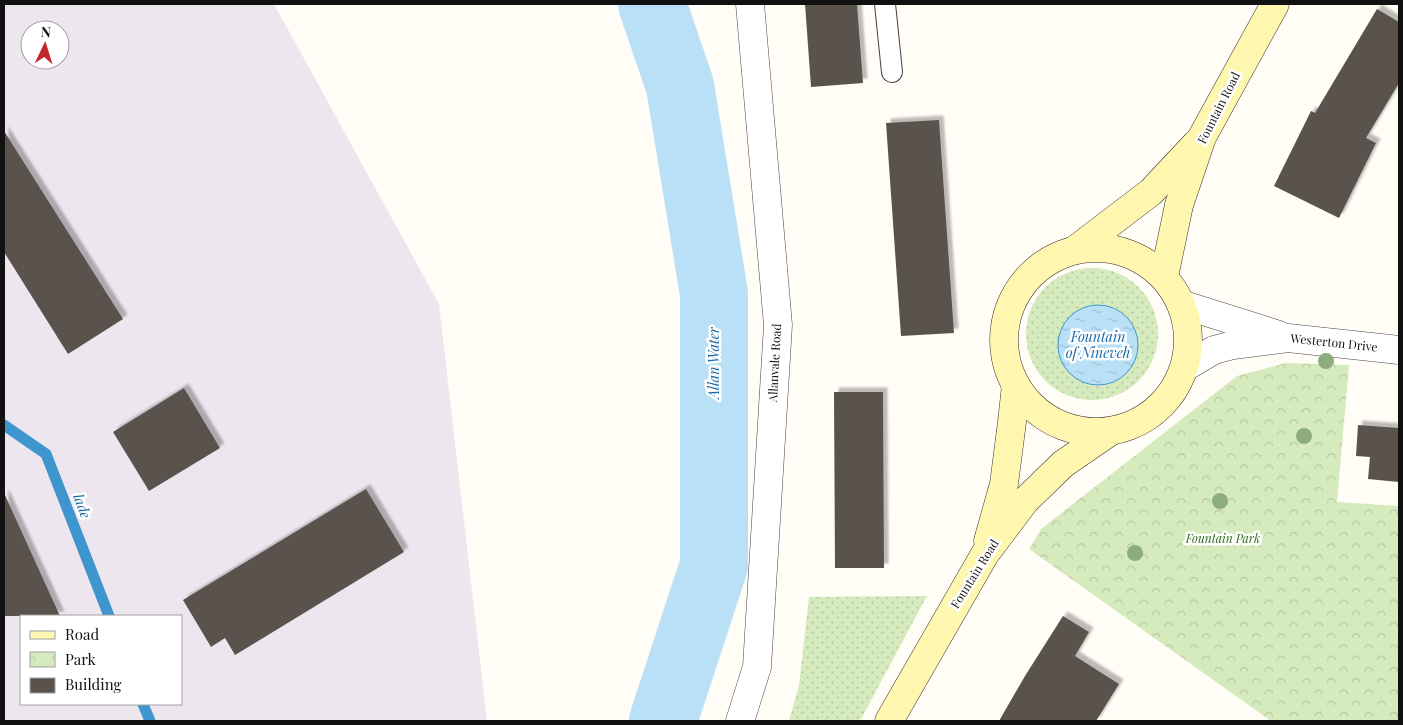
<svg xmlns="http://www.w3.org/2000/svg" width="1403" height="725" viewBox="0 0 1403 725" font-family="'Playfair Display',serif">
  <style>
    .industrial { fill: #eee6ef; fill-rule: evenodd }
    .grass { fill: url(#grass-dots) }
    .park { fill: url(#park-crowns) }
    .water { fill: url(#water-ripples); stroke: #3f96cf }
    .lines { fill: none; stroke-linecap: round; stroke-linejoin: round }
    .stream { stroke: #3f96cf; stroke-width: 11 }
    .river { stroke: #b9e0f7; stroke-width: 68 }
    .building { fill: #5a524d; filter: url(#shadow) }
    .lane-casing { stroke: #444; stroke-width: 22 }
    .street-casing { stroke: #444; stroke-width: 29 }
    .secondary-casing { stroke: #333; stroke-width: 29 }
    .lane { stroke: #fff; stroke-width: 20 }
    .street { stroke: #fff; stroke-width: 28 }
    .secondary { stroke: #fff6b0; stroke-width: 28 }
    .tree { fill: #8dad7f }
    .labels { text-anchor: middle; stroke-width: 5; stroke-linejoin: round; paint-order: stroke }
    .street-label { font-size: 12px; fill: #111; stroke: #fff }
    .park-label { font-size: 12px; font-style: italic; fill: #2f6b1f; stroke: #fff }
    .water-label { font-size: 14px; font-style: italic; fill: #1768a6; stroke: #fff }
  </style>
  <defs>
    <pattern id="grass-dots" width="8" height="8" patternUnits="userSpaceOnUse" patternTransform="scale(1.25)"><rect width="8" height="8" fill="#d5ebbd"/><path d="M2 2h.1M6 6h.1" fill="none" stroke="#b6c8a1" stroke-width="1.8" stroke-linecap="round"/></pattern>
    <pattern id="park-crowns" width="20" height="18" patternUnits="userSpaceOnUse" patternTransform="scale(1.25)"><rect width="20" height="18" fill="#d5ebbd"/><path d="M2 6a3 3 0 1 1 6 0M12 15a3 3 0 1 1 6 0" fill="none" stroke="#b6c8a1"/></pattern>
    <pattern id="water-ripples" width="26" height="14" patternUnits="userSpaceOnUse" patternTransform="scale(1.25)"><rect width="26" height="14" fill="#b9e0f7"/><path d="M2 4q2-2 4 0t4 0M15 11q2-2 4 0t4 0" fill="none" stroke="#9ebfd3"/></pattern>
    <filter id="shadow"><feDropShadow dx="4.5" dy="-4.5" stdDeviation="1" flood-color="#0004"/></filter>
  </defs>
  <rect width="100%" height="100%" fill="#fffdf5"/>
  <!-- industrial -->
  <path class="industrial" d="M4,4h270l165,300 48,417h-483zM30,30h30v30h-30zM21,616h160v88h-160z"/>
  <!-- grass -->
  <g class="grass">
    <circle cx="1092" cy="334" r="66"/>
    <path d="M927,596l-67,125h-71l10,-36 10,-88z"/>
  </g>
  <!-- park -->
  <path class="park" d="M1286,363l63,2 -12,137 62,4v215h-128l-242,-172 12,-20 196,-153z"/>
  <!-- water -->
  <circle class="water" cx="1098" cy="345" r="40"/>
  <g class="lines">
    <!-- stream -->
    <g class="stream">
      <path d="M4,425l42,29 63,162"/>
      <path d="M143,704l7,17"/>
    </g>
    <!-- river -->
    <path class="river" d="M652,4l28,82 34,208v271l-51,156"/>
  </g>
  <!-- building -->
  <g class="building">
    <path d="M805,4h52l6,79 -52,4z"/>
    <path d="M1377,9l22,13v61l-33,55 10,5 -37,75 -65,-32 37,-75 4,2z"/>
    <path d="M939,120l15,213 -53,3 -15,-213z"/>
    <path d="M4,131l119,188 -55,35 -64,-102z"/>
    <path d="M184,388l36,60 -71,43 -36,-59z"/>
    <path d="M834,392h49l1,176h-49z"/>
    <path d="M1358,425l41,3v54l-31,-3 2,-22 -14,-1z"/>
    <path d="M366,489l38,63 -169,103 -10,-17 -14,9 -28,-47z"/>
    <path d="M4,493l56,123h-56z"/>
    <path d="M1063,616l26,16 -14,24 44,28 -23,37h-97l26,-45z"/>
  </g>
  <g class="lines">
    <defs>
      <path id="lane" d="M885,4l7,68"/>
      <g id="street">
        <path d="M1181,304l98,31"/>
        <path d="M1185,367l29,-17 19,-5 55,-7 111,12"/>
        <path d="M740,721l17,-54 21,-342 -28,-321"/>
      </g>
      <g id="secondary">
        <circle cx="1096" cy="340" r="92"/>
        <path d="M1075,250l76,-58 45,-48"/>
        <path d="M1164,277l15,-72 23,-68 73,-133"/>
        <path d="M988,541l16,-57 8,-62 4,-37"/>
        <path d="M889,721l96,-167 40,-53 38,-37 48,-33"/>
      </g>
    </defs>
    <!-- lane casing -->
    <use href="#lane" class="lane-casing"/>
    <!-- street casing -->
    <use href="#street" class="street-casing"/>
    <!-- secondary casing -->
    <use href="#secondary" class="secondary-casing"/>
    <!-- lane -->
    <use href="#lane" class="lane"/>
    <!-- street -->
    <use href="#street" class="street"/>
    <!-- secondary -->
    <use href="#secondary" class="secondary"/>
  </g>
  <!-- trees -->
  <g class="tree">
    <circle cx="1326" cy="361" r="8"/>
    <circle cx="1304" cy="436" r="8"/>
    <circle cx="1220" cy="501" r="8"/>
    <circle cx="1135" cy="553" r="8"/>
  </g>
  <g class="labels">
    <!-- street labels -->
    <g class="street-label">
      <text transform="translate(1219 108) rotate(-63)" y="4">Fountain Road</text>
      <text transform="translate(1334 343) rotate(6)" y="4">Westerton Drive</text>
      <text transform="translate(775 363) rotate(-87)" y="4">Allanvale Road</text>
      <text transform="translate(975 574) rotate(-58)" y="4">Fountain Road</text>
    </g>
    <!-- park labels -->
    <g class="park-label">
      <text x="1223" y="543">Fountain Park</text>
    </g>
    <!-- water labels -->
    <g class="water-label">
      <text x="1098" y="342">Fountain<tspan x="1098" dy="16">of Nineveh</tspan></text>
      <text transform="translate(714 363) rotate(-90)" y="5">Allan Water</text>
      <text transform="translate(82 506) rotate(69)" y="5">lade</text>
    </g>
  </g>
  <!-- border -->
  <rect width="1403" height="725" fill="none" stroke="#111111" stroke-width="10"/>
  <!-- legend -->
  <rect x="20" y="615" width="162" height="90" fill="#ffffff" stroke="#a0a0a0"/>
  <rect x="30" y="631" width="25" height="8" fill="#fff6b0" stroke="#a0a0a0"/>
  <text x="65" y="640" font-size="15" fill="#111111">Road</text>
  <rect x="30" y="652" width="25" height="15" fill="url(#park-crowns)" stroke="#a0a0a0"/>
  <text x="65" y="665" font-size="15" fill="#111111">Park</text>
  <rect x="30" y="678" width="25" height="15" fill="#5a524d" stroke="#a0a0a0"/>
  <text x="65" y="690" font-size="15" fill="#111111">Building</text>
  <!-- north arrow -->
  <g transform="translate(45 45) rotate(4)"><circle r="24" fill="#ffffff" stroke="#a0a0a0"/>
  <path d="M0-4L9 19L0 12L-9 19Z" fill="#c4262e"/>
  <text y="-8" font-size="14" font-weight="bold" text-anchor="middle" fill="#111111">N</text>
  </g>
</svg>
